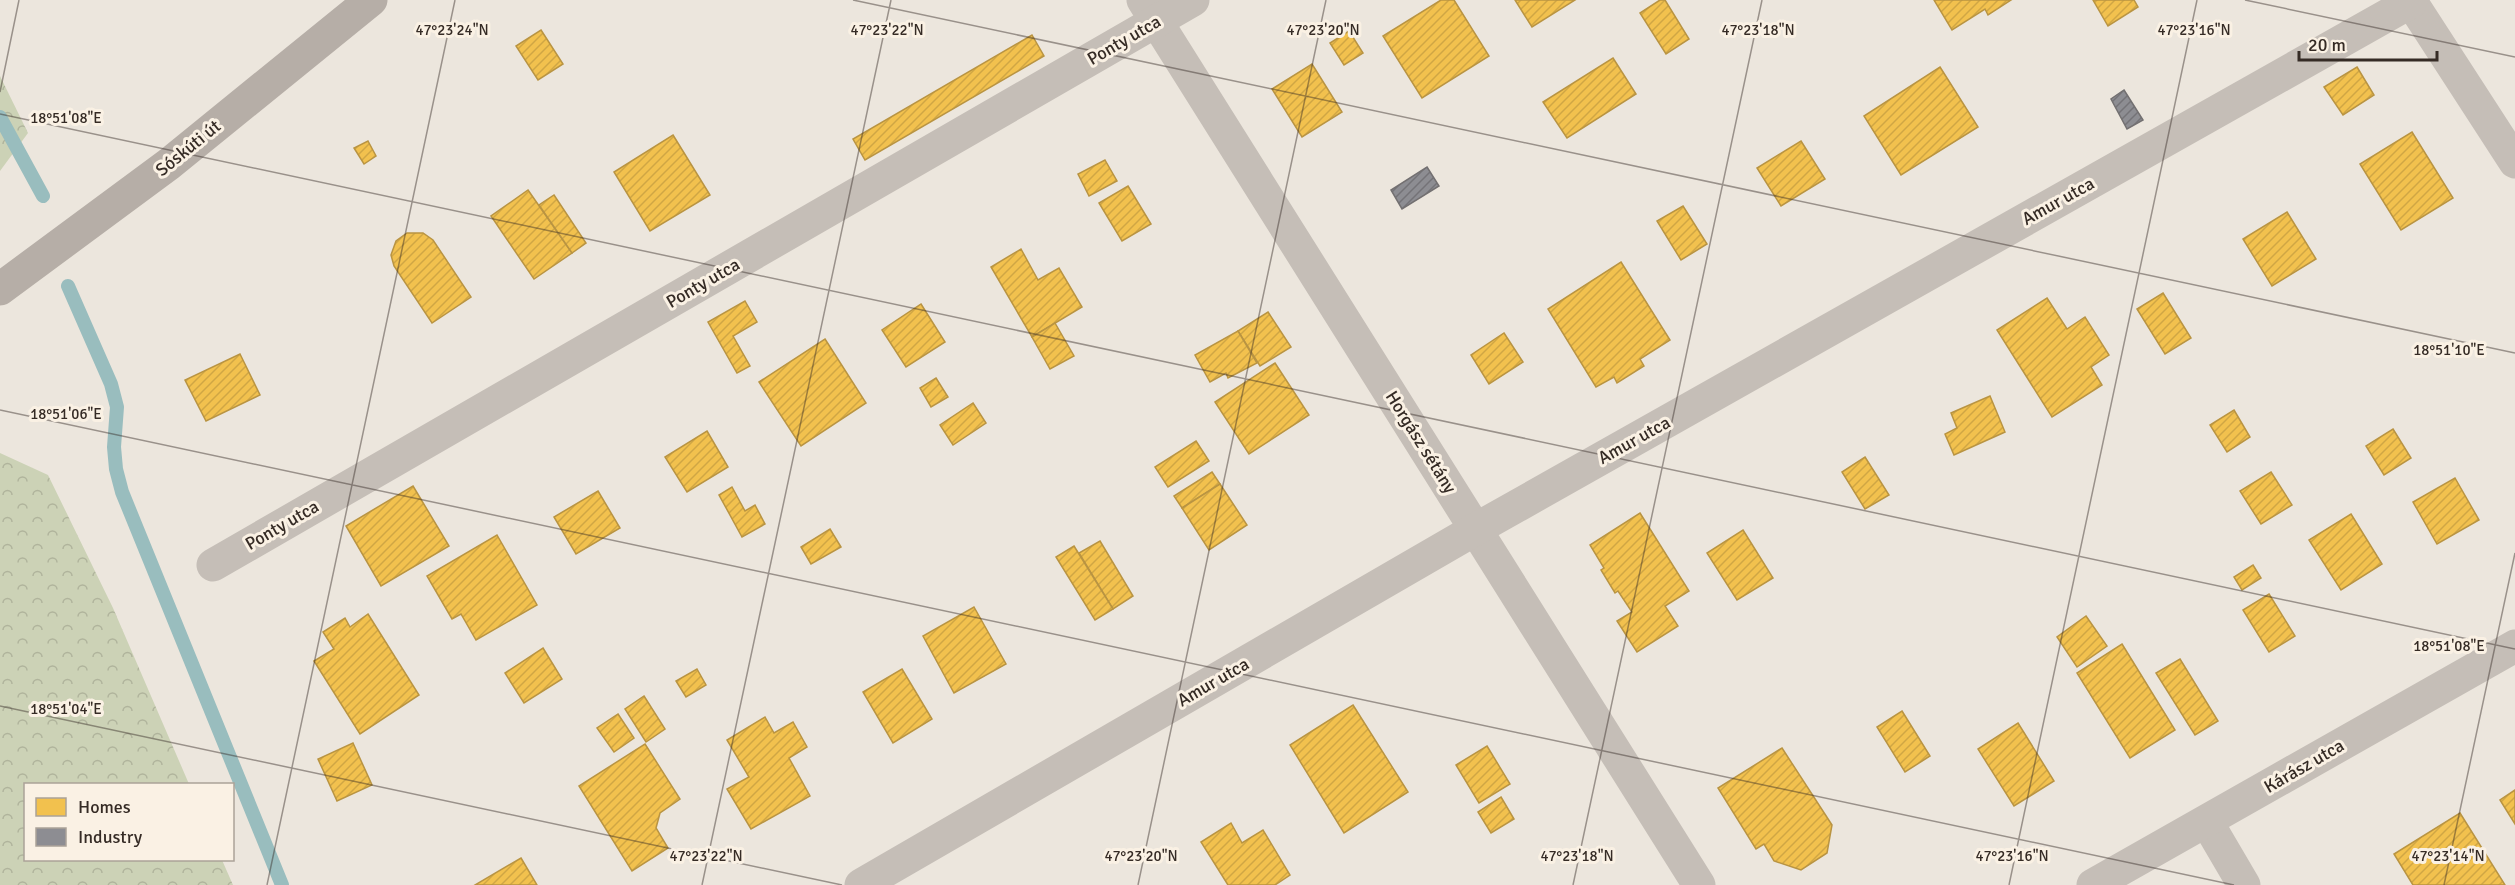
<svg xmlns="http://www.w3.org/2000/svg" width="2515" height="885" viewBox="0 0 2515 885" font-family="Signika,sans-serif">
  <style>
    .forest { fill: url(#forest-crowns) }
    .homes { fill: url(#homes-hatch); stroke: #b99442; stroke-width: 1.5 }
    .industry { fill: url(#industry-hatch); stroke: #737071; stroke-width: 1.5 }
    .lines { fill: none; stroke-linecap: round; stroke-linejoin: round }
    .stream { stroke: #99bdbe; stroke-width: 14 }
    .minor { stroke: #c5beb7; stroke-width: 33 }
    .secondary { stroke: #b6aea7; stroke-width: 33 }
    .ticks { fill: none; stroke: #352b25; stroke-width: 1.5; stroke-opacity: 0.45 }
    .labels { text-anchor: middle; stroke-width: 6; stroke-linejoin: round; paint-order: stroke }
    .street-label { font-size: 18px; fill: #352b25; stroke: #faf1e4 }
    .ticks-label { font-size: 15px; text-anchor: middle; fill: #352b25; stroke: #faf1e4; stroke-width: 6; stroke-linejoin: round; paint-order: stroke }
  </style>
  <defs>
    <pattern id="forest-crowns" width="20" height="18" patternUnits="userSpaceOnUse" patternTransform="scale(1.5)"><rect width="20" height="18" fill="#ccd2b6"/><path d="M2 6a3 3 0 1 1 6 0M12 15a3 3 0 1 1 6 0" fill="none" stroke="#b0b49c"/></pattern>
    <pattern id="homes-hatch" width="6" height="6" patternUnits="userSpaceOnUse" patternTransform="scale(1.5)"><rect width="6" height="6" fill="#f2c14e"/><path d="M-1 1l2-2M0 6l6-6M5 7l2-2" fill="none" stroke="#d0a644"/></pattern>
    <pattern id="industry-hatch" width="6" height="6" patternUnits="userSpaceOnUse" patternTransform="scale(1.5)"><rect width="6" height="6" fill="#8d8d92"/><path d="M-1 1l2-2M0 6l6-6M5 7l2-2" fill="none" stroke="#747377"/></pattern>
  </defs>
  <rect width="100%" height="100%" fill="#ece6dd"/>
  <!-- forest -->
  <g class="forest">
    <path d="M0,76l28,57 -28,38z"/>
    <path d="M0,453l48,22 65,133 76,176h-163v76h196l11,25h-233z"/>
  </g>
  <!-- homes -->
  <g class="homes">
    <path d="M1441,0h13l35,56 -67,42 -39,-62z"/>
    <path d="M1515,0h60l-43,27z"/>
    <path d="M1660,0h5l24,39 -23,15 -26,-41z"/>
    <path d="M1934,0h77l-23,15 -3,-6 -33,21z"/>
    <path d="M2093,0h41l4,7 -30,19z"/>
    <path d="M541,30l22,34 -25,16 -22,-34z"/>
    <path d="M1349,31l14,22 -19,12 -14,-22z"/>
    <path d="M1032,35l12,21 -179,104 -12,-21z"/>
    <path d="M1613,58l23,36 -69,44 -24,-36z"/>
    <path d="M1312,64l30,48 -40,25 -30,-48z"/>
    <path d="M1940,67l38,60 -77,48 -37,-59z"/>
    <path d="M2357,67l17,28 -31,20 -19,-28z"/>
    <path d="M2412,132l41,66 -52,32 -41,-66z"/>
    <path d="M673,135l37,60 -60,36 -36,-59z"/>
    <path d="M368,141l8,15 -12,8 -10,-16z"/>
    <path d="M1801,141l24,38 -44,27 -24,-38z"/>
    <path d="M1105,160l12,21 -28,15 -11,-22z"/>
    <path d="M1128,186l23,38 -29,17 -23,-38z"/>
    <path d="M528,190l44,63 -38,26 -43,-63z"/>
    <path d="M554,195l32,48 -14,10 -33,-48z"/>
    <path d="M1683,206l24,38 -26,16 -24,-39z"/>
    <path d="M2287,212l29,47 -44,27 -29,-47z"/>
    <path d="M407,233h16l10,7 38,57 -39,26 -38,-57 -3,-11 5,-14z"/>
    <path d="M1021,249l17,31 21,-12 23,39 -50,30 -41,-70z"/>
    <path d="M1621,262l49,78 -30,19 4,7 -27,17 -3,-6 -18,10 -48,-78z"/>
    <path d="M2163,293l28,45 -26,16 -28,-45z"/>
    <path d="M2047,298l20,31 18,-12 24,38 -18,12 11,18 -50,32 -55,-87z"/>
    <path d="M745,301l12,21 -24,14 17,30 -13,7 -29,-51z"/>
    <path d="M921,304l24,38 -39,25 -24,-37z"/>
    <path d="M1268,312l23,35 -31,19 -22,-35z"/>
    <path d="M1055,323l19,33 -24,13 -18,-32z"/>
    <path d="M1238,331l19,32 -29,15 -2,-5 -16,9 -15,-27z"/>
    <path d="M1504,333l19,29 -34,22 -18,-29z"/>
    <path d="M825,339l41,64 -65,43 -42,-64z"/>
    <path d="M240,354l20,41 -54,26 -21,-41z"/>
    <path d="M1275,363l34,52 -60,39 -34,-52z"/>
    <path d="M936,378l12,19 -17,10 -11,-19z"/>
    <path d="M1990,396l15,36 -51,23 -9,-21 12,-6 -6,-15z"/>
    <path d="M973,403l13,20 -33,22 -13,-20z"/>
    <path d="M2234,410l16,27 -23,15 -17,-27z"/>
    <path d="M2393,429l18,29 -27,17 -18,-29z"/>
    <path d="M707,431l21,36 -41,25 -22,-35z"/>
    <path d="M1196,441l13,20 -41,26 -13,-20z"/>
    <path d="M1865,457l24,38 -24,14 -23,-37z"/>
    <path d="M1212,472l8,12 -38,24 -8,-12z"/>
    <path d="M2271,472l21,33 -31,19 -21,-33z"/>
    <path d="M2455,478l24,42 -42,24 -24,-42z"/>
    <path d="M1220,484l27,41 -38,25 -27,-42z"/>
    <path d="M413,486l36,60 -68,40 -35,-60z"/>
    <path d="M732,487l13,24 10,-6 10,19 -23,13 -23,-42z"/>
    <path d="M598,491l22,37 -44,26 -22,-37z"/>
    <path d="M1640,513l49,78 -24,15 13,20 -41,26 -20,-31 15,-9 -14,-21 -3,2 -14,-23 3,-2 -14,-23z"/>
    <path d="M2351,514l31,50 -41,26 -32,-50z"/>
    <path d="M830,529l11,18 -30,17 -10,-17z"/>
    <path d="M1743,530l30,48 -36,22 -30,-47z"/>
    <path d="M497,535l40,70 -61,35 -15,-26 -9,5 -25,-43z"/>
    <path d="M1100,541l33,55 -20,13 -34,-56z"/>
    <path d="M1074,546l39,63 -18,11 -39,-63z"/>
    <path d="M2253,565l8,13 -19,12 -8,-13z"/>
    <path d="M2269,594l26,42 -26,16 -26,-42z"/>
    <path d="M974,607l32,57 -52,29 -31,-57z"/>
    <path d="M368,614l51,81 -59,39 -46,-73 20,-12 -11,-17 22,-14 5,9z"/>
    <path d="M2086,616l21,30 -30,21 -20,-30z"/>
    <path d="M2122,644l53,86 -45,28 -53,-85z"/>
    <path d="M543,648l19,31 -38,24 -19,-30z"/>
    <path d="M2180,659l38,62 -23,14 -39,-62z"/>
    <path d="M697,669l9,16 -20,12 -10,-16z"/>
    <path d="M902,669l30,50 -39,24 -30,-51z"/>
    <path d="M644,696l21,33 -19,13 -21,-33z"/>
    <path d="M1353,705l55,87 -64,41 -54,-88z"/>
    <path d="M1902,711l28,45 -25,16 -28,-45z"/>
    <path d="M618,714l16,24 -20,14 -17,-24z"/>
    <path d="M765,717l9,16 19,-11 14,25 -18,11 21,38 -59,33 -24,-40 22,-12 -22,-37z"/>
    <path d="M2018,723l36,58 -40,25 -36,-57z"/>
    <path d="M353,743l19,42 -35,16 -19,-42z"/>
    <path d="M645,744l35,55 -20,14 -4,15 12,20 -36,23 -53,-85z"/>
    <path d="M1487,746l23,38 -31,19 -23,-38z"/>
    <path d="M1782,748l50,77 -5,28 -26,17 -27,-9 -10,-17 -8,5 -38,-61z"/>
    <path d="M2515,790v34l-15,-24z"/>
    <path d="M1501,797l13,22 -23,14 -13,-21z"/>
    <path d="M2460,813l45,72h-92l-19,-31z"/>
    <path d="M1231,823l11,20 21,-13 27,45 -15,10h-47l-27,-43z"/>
    <path d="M521,858l16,27h-62z"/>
  </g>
  <!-- industry -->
  <g class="industry">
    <path d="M2124,90l19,30 -16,9 -16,-30z"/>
    <path d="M1427,167l12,19 -37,23 -11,-19z"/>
  </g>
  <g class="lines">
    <!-- stream -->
    <g class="stream">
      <path d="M0,117l43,79"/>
      <path d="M68,286l43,98 6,23 -3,40 2,22 6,23 160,393"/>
    </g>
    <!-- minor -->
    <g class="minor">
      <path d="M1143,0l556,885"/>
      <path d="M2410,0l105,162"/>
      <path d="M213,565l980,-565"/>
      <path d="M2207,822l37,63"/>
      <path d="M861,885l615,-356 935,-527"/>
      <path d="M2093,885l422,-239"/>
    </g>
    <!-- secondary -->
    <path class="secondary" d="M0,289l169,-125 202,-164"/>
  </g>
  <!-- ticks -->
  <path class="ticks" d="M853,0l1662,353M2245,0l270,57M0,92l19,-92M0,114l2515,535M0,410l2234,475M0,706l842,179M267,885l188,-885M702,885l189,-885M1138,885l188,-885M1573,885l189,-885M2009,885l188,-885M2444,885l71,-332"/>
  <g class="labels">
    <!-- street labels -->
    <g class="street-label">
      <text transform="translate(1124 40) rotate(-30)" y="6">Ponty utca</text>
      <text transform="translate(188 148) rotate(-39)" y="6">Sóskúti út</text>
      <text transform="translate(2058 201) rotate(-29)" y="6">Amur utca</text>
      <text transform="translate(703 283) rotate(-30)" y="6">Ponty utca</text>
      <text transform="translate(1634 440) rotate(-29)" y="6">Amur utca</text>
      <text transform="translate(1421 442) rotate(58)" y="6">Horgász sétány</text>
      <text transform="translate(282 525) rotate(-30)" y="6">Ponty utca</text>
      <text transform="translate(1213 682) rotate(-30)" y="6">Amur utca</text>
      <text transform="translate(2304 766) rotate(-30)" y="6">Kárász utca</text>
    </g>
  </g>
  <g class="ticks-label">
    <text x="452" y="35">47°23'24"N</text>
    <text x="887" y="35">47°23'22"N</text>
    <text x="1323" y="35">47°23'20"N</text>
    <text x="1758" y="35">47°23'18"N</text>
    <text x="2194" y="35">47°23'16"N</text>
    <text x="66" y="123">18°51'08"E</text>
    <text x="2449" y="355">18°51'10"E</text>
    <text x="66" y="419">18°51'06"E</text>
    <text x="2449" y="651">18°51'08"E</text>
    <text x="66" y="714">18°51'04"E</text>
    <text x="706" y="861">47°23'22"N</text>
    <text x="1141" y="861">47°23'20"N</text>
    <text x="1577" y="861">47°23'18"N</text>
    <text x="2012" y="861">47°23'16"N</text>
    <text x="2448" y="861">47°23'14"N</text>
  </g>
  <!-- legend -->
  <rect x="24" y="783" width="210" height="78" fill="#faf1e4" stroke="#aba298" stroke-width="1.5"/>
  <rect x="36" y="798" width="30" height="18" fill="#f2c14e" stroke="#aba298" stroke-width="1.5"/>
  <text x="78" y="813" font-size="18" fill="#352b25">Homes</text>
  <rect x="36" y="828" width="30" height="18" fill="#8d8d92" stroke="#aba298" stroke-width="1.5"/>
  <text x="78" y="843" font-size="18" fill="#352b25">Industry</text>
  <!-- scale -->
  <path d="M2299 51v9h138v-9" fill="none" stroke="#352b25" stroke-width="3"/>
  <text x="2308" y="51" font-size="18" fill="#352b25" stroke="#faf1e4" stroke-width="4.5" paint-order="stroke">20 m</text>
</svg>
